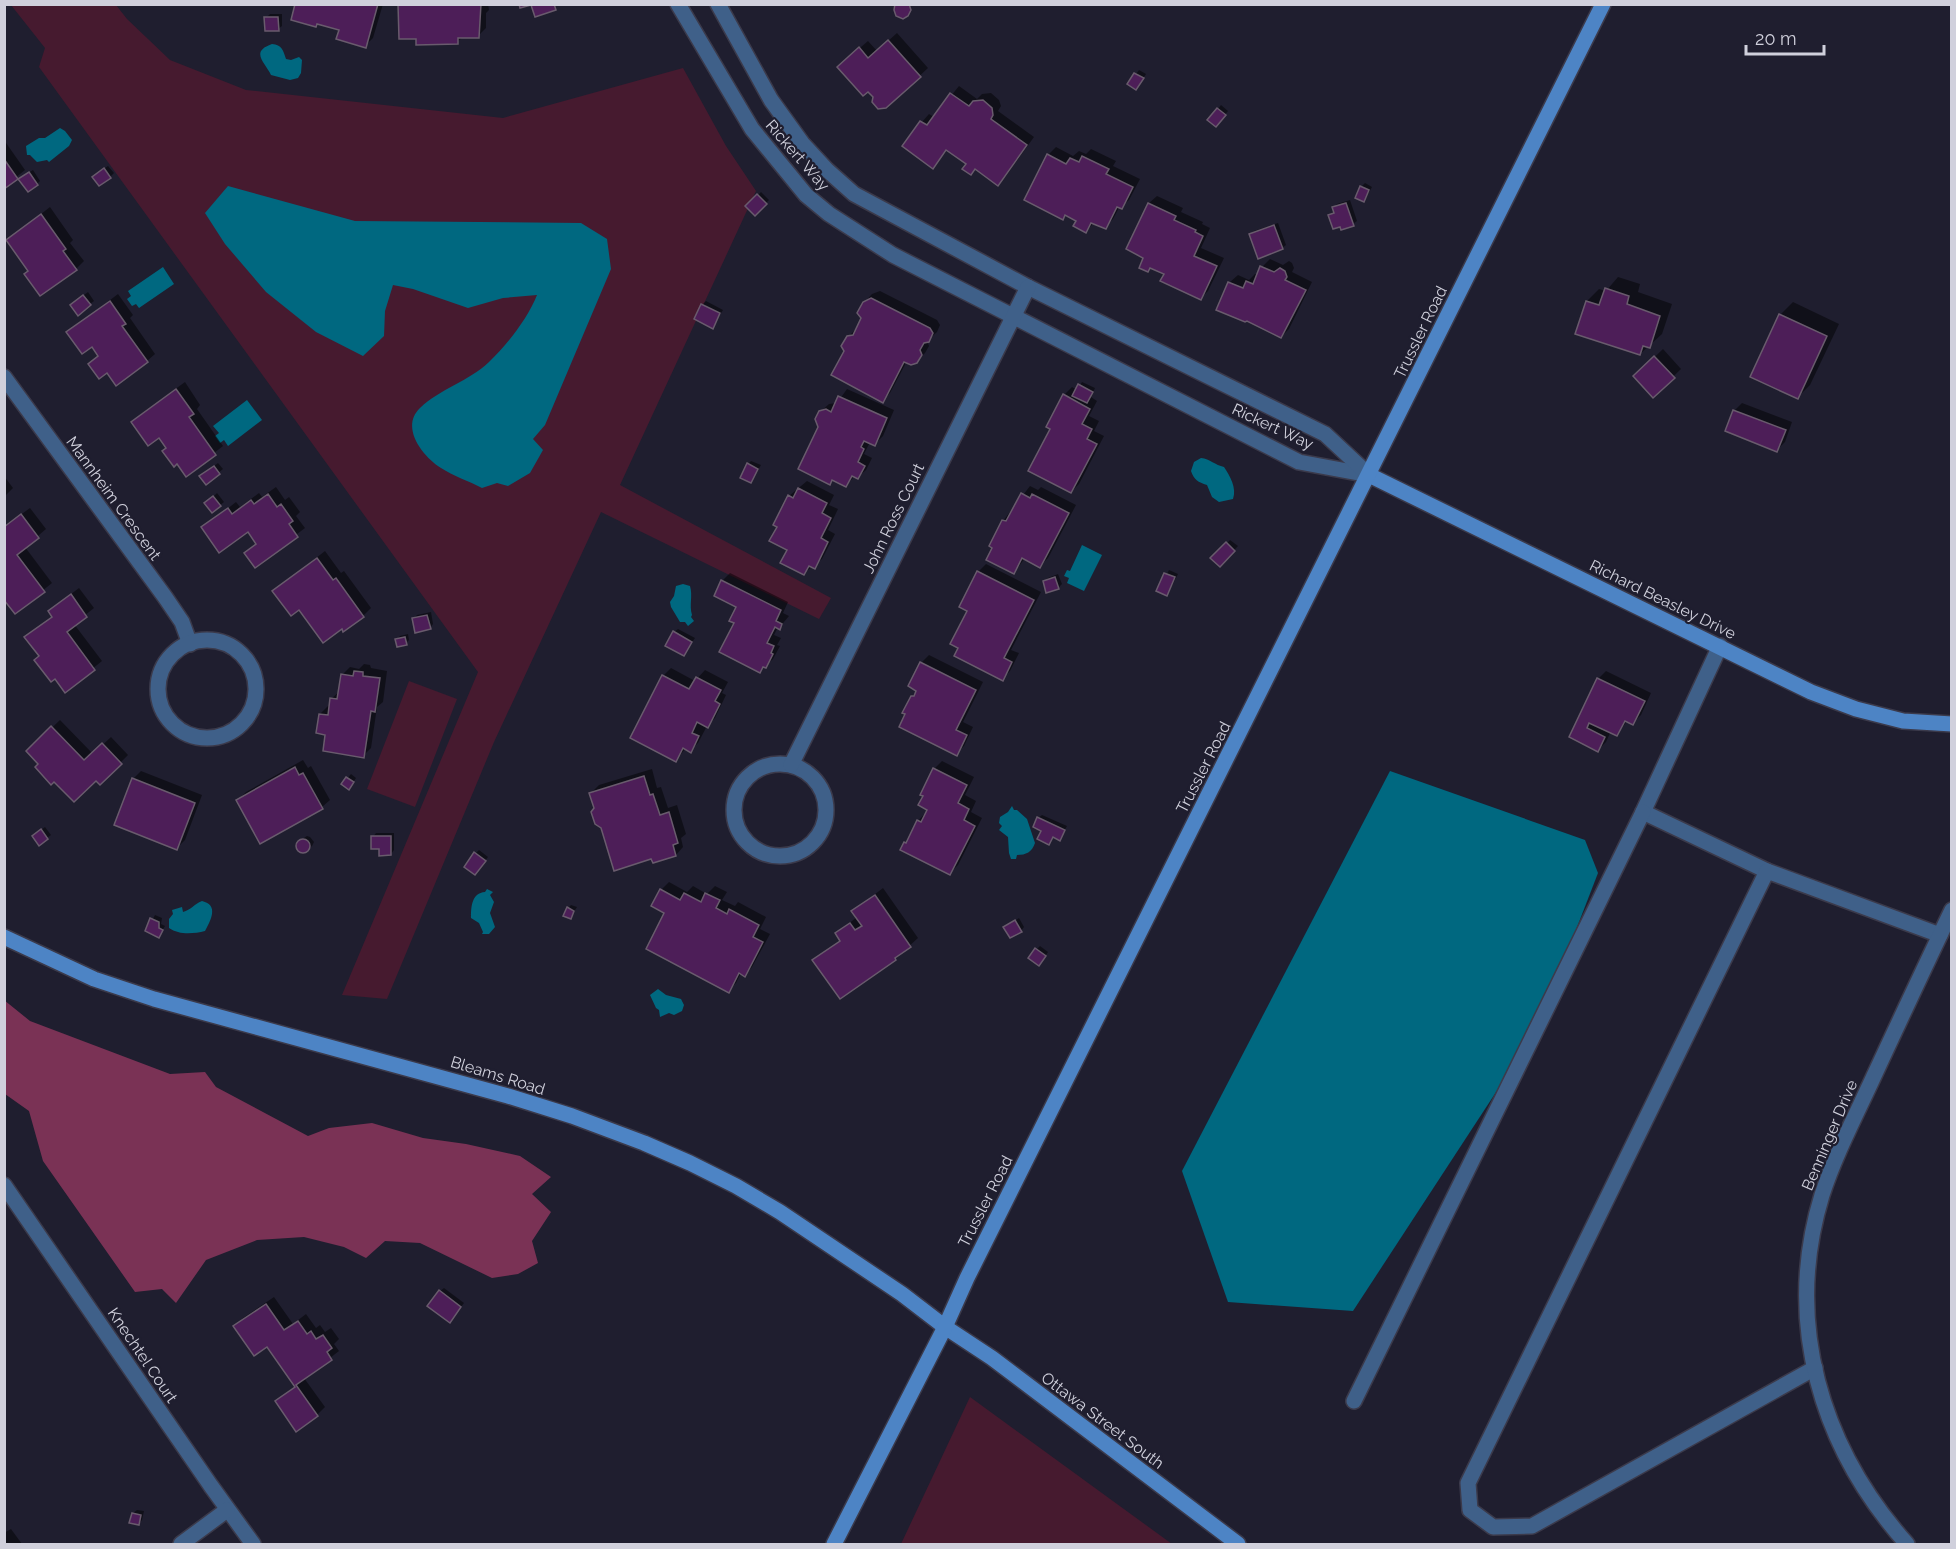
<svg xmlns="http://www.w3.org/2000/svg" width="1956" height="1549" viewBox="0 0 1956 1549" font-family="Raleway,sans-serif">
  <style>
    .green { fill: #461a2f }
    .forest { fill: #7a3255 }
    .water { fill: #006880 }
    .shadow { fill: #0007 }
    .building { fill: #4d1e58; stroke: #695b6d; stroke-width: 1.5 }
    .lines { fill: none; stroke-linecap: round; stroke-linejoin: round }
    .street-casing { stroke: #3b3a4b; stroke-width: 18 }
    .secondary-casing { stroke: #3b3a4b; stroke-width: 18 }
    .street { stroke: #3f6089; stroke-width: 15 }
    .secondary { stroke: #4d84c5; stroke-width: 15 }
    .labels { text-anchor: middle; stroke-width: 4.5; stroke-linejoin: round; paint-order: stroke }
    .street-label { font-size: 16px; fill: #d0d0dc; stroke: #1f1e2f }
  </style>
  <rect width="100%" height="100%" fill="#1f1e2f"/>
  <!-- green -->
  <g class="green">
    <path d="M11,5h105l11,14 43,41 76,30 257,28 180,-50 43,78 30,45 -136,294 211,113 -12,21 -218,-107 -107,230 -107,257 -45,-4 136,-323 -439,-605 6,-19z"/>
    <path d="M409,681l48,18 -42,108 -48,-18z"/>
    <path d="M970,1397l202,147h-271z"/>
  </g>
  <!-- forest -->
  <path class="forest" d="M4,1000l26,21 140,53 35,-2 11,15 92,49 21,-8 43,-5 51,15 43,6 54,12 31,21 -19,17 19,18 -19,29 6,22 -20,11 -26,4 -72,-35 -35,-2 -19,17 -22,-11 -40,-10 -47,3 -51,20 -30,43 -14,-14 -27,3 -92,-131 -14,-50 -24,-17z"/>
  <!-- water -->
  <g class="water">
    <path d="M272,44c10,1 11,6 14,15l5,1 8,-3 3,3 -1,13 -3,5 -8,2 -19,-5c-5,-12 -22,-23 1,-31z"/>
    <path d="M60,128l5,3 7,9 -3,6 -20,16 -2,-2 -10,2 -7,-7h-3l-1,-9 13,-8h6z"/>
    <path d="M228,186l127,35 226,2 26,16 4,30 -66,156 -12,14 10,11 -13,23 -22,13 -11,-3 -15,5c-13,-7 -29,-12 -41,-20 -19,-12 -41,-41 -21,-60 20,-19 49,-27 69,-46 18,-17 39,-44 48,-67l-34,3 -35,10 -55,-19 -20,-4 -8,26 -1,25 -21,20 -47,-24 -50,-40 -41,-48 -20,-31z"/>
    <path d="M163,267l11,17 -35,24 -3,-4 -4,2 -5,-7 4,-3 -3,-5z"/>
    <path d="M247,400l15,20 -34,26 -4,-6 -4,3 -5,-7 4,-3 -6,-7z"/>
    <path d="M1201,458c9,1 14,7 23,9 6,9 13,21 9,32l-14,3 -7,-5 -5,-12c-9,-3 -13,-5 -16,-14l3,-9z"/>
    <path d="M1082,545l20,10 -18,36 -17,-8 2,-5 -5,-2 3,-6 3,1z"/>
    <path d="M683,584l7,2c3,10 -1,19 2,29l-1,2 3,4 -6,5 -3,-4h-5l-9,-15 -1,-5 4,-6 2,-10z"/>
    <path d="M1390,771l195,69 13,33 -60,155 -185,283 -125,-9 -46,-131z"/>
    <path d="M1012,806l2,4h3l10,9 8,24c-3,9 -9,12 -18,12l-1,4h-5l-2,-6 -1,-16 -9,-7 3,-4 -3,-3 1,-6 8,-5z"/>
    <path d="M487,889l6,3 -3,3 4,7 -4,11 5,14 -6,7h-7l1,-2 -4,-9 -8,-5c0,-12 1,-25 14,-26z"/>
    <path d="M202,901c17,4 9,19 3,30 -12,3 -26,4 -36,-3v-9l4,-5 -1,-4 10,-3 1,5c8,-2 11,-8 19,-11z"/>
    <path d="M658,989l8,6 15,4 3,6 -2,6 -8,4 -5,-2 -9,4 -1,-7 -3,-2 -6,-13z"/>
  </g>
  <!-- shadow -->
  <g class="shadow">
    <path d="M297,4h86l-10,34 -8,8 -24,-17 -23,-6 -2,2z"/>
    <path d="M400,4h88l1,6 -3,3v15l-8,8 -15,1 -6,5 -40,-5z"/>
    <path d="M270,14h12v12l-4,3 -12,-11z"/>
    <path d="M897,33l31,35 -42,39 -12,-10 -27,-38 21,-18 9,10z"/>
    <path d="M1139,70l7,4 -7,11 -10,-1z"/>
    <path d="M959,86l18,13 5,-5 9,-1 8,7 2,6 -3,5 36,26 -28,39 -8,8 -50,-35 -15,18 -29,-21 18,-24 7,-8 5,3z"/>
    <path d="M1221,105l7,6 -8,10 -2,-12z"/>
    <path d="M4,140l21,30 -21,17z"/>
    <path d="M1056,147l17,9 6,-5 7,3 5,-5 25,12 -3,5 27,13 -11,21 -8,7 -1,-1 -7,13 -8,8 -11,-4 -8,8 -8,-10 -12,-7 -3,4 -15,-63z"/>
    <path d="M108,166l6,7 -4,4 -12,-4z"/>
    <path d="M33,170l7,11 -3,3 -17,-6z"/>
    <path d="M1365,183l7,4 -8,14 -3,-14z"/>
    <path d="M761,192l8,8 -14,14 -8,-8z"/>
    <path d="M1157,196l26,12 -2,4 22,10 -1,2 8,4 -9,20 23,10 -16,33 -8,8 -55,-42 -17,-8 21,-46z"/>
    <path d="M1350,200l7,21 -4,3 -24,-9 6,-4 -1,-3 3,-4z"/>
    <path d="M50,207l23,33 -3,3 14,18 -8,8 -46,1 -22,-30z"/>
    <path d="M1278,223l8,22 -4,3 -32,-13 4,-4z"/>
    <path d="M1270,259l13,6 6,-4 3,2 2,5 -2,4 20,10 -23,47 -8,8 -34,-18 -29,-10 12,-27 8,-7 11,5 6,-6 3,1 4,-8z"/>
    <path d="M1618,277l22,7 -2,8 34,12 -10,30 -22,20 -53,-53 12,-12 7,2z"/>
    <path d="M880,291l57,29 3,5 -3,7 -10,9 2,5 -4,7 -8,8h-10l-17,32 -8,8 -36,-50 2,-14 8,-8 6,-11 2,-15 8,-9z"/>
    <path d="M88,292l6,9 -4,3 -15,-2z"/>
    <path d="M118,294l15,21 -3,3 25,36 -8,7 -39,10 -18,-7 9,-9 -7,-10 -24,-13z"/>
    <path d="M706,301l17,9 -11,17 -10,-22z"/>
    <path d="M1793,302l46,22 -29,61 -12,12 -46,-21 29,-62z"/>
    <path d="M1663,349l18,20 -28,27 -18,-20z"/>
    <path d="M185,382l15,23 -3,4 26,37 -37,29 -27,-39 -26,-14 8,-8z"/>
    <path d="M1082,382l13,6 -4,9 6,4 -8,15 10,5 -5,10 10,5 -25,48 -8,8 -19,-63 12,-34 8,-8 5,3z"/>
    <path d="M847,389l47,21 -11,26 -8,8 -5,-2 -6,12 8,4 -6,12 -8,7 -3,-1 -9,9 -12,-6 -4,4 -10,-56v-15l9,-8 8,-1z"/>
    <path d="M1742,403l50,19 -7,20 -8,8 -43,-39z"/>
    <path d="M751,461l10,4 -10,17 -3,-18z"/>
    <path d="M218,463l5,6 -17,14 -1,-10z"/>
    <path d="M4,476l9,12 -9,9z"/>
    <path d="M807,481l27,14 -5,10 9,4 -10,21 7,4 -13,25 -18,14 -15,-24 -10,-23 10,-30z"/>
    <path d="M1030,486l8,4 3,-3 35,18 -28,53 -8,8 -15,-8 -11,15 -11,-52z"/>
    <path d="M276,487l9,13 4,-3 11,15 -4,4 9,12 -50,38 -9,-13 11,-10 -9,-13 -45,-2 33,-26 4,5 19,-14 3,4z"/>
    <path d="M217,493l7,9 -11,9 -3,-11z"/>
    <path d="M30,508l16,21 -21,18 27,36 -36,29 -12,-85z"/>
    <path d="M1230,540l8,6 -18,19 -7,-7z"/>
    <path d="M325,551l16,22 3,-2 27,37 -8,8 -21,11 -43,-19 -25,-17z"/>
    <path d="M986,564l55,28 -30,58 8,3 -9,18 -8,8 -43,-32 19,-75z"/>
    <path d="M1169,570l9,4 -11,21 -9,-4z"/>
    <path d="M730,573l58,29 -5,11 6,3 -10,12 -1,-1 -4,8 7,3 -4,7 3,1 -7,13 -13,12 -24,-48 2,-17 -16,-25z"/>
    <path d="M1058,574l4,10 -4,4 -14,-7 4,-3z"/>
    <path d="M79,588l15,20 -20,16 28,37 -37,30 -39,-54 27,-21 -3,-5 8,-7z"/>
    <path d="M431,612l2,12 -3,4 -17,-9 4,-4z"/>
    <path d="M678,629l17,9 -11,16 -10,-22z"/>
    <path d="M408,634l1,6 -3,3 -9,-4 3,-3z"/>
    <path d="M929,655l54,27 -20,40 10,5 -9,19 -8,8 -44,-57 6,-7 3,-27z"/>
    <path d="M364,664l6,1 1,3 16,3 -4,31 -6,5 -6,41 -8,8 -36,-22 -7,-20 8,-8 2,1 1,-8 9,-8 2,-16 8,-8 9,2z"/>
    <path d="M671,668l24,13 10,-11 23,12 -6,11 4,2 -11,23 -8,8 -9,17 -8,8 -4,-3 -10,12 -13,-84z"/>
    <path d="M1606,671l45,22 -10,22 -8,8 -5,-3 -11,14 -6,-3 -5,11 -8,8 -27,-13 27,-58z"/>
    <path d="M60,720l33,34 18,-17 17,18 -28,28 -4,-4 -68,-28z"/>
    <path d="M303,760l5,8 3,-2 19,34 -8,7 -61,35 -23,-42 8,-8z"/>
    <path d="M942,761l32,16 -9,18 11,6 -5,11 11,6 -24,47 -8,8 -45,-30 5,-5 8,-17 11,-12 5,-40z"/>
    <path d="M652,769l5,19 4,-1 7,21 9,-3 9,29 -5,4 2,9 -7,8 -24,2 -50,-30 -11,-34 8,-8z"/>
    <path d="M141,771l61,24 -17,45 -8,8 -44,-69z"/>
    <path d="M351,774l5,4 -4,6h-9z"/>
    <path d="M1042,815l25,11 -7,13 -6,-3 -5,7 -11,-25z"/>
    <path d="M45,827l6,8 -4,3 -10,-5z"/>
    <path d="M376,833h18v17l-3,4 -11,-7 -7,-10z"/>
    <path d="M307,836l3,1 4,5 -2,4 -8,6 -5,-1 -3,-4 2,-5z"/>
    <path d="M479,850l9,7 -10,13 -2,-17z"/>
    <path d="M669,882l18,10 6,-6 14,8 8,-8 12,6 -5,8 13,6 3,-4 28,15 -6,12 10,5 -18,33 -7,8 -4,-2 -5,10 -8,8 -62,-78 -5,-23z"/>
    <path d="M883,888l35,50 -23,21 -81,1 27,-20 -4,-7 20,-16 -4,-6z"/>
    <path d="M571,905l6,2 -7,11 -2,-10z"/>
    <path d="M155,915l7,3 -1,6 4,2 -6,10 -12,-6z"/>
    <path d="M1019,918l5,9 -3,4 -16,-4z"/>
    <path d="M1040,946l8,6 -6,9 -5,-12z"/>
    <path d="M444,1288l20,15 -11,14 -13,-26z"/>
    <path d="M274,1297l19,27 13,-10 10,14 4,-3 5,7 6,-4 8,11 -5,5 5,7 -35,27 21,29 -8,8 -40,-14 19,-15 -29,-41 -32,-19 8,-8z"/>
    <path d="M137,1510l7,1 -2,9 -3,4 -6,-11z"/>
    <path d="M11,1529l11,15h-18v-11z"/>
  </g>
  <!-- building -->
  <g class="building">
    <path d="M295,4h83l-12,44 -30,-9 3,-9 -22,-6 -1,3 -25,-7z"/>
    <path d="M398,4h83l-2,34h-21v6l-42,1v-6h-17z"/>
    <path d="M519,4h35l2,6 -21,7 -4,-12 -11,3z"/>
    <path d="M895,4h14l2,6 -3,6 -5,3 -7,-3 -2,-6z"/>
    <path d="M264,17h14l1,14h-14z"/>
    <path d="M888,40l33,37 -35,31 -8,1 -6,-7 1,-5 -5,-5 -5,4 -26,-29 22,-20 9,11z"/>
    <path d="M1134,73l10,5 -8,12 -9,-6z"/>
    <path d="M950,93l19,13 4,-5 10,-1 9,8 1,7 -2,4 36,26 -29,41 -23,-17 -4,6 -9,-6 4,-5 -20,-14 -13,19 -31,-23 18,-25 7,4z"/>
    <path d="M1217,108l9,7 -10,12 -9,-7z"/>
    <path d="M1047,154l19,10 4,-6 9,4 3,-6 27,13 -3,5 27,13 -11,22 -5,-2 -11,22 -15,-6 -5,10 -13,-7 3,-5 -11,-6 -2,5 -39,-20z"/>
    <path d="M4,159l14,20 -14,10z"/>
    <path d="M104,168l7,10 -12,8 -7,-9z"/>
    <path d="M29,172l9,13 -10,7 -10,-13z"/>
    <path d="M1360,186l9,4 -5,12 -9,-4z"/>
    <path d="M757,194l10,10 -12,12 -10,-10z"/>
    <path d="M1148,203l28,13 -2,4 22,10 -1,2 8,4 -9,20 23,10 -16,34 -41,-19 4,-7 -14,-6 -2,4 -9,-4 4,-10 -17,-9z"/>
    <path d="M1346,203l8,23 -13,4 -1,-3 -7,2 -5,-14 6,-2 -2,-6z"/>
    <path d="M41,214l25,35 -3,2 14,19 -37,26 -16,-22 4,-3 -22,-31z"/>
    <path d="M1274,225l9,24 -25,10 -9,-25z"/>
    <path d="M1260,266l14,6 6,-4 5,3 2,6 -2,3 21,10 -25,48 -34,-17 -2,1 -29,-12 12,-28 15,6 3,-7 7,3z"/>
    <path d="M1605,288l24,8 -2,8 33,12 -10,32 -7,-2 -3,9 -65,-21 11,-33 13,4z"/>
    <path d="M83,295l8,10 -13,11 -8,-11z"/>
    <path d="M871,298l59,30 3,5 -4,9 -5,1 -4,7 2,5 -5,8 -6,2 -7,-3 -21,41 -52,-28 13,-24 -3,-5 6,-10 6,-1 8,-17 -4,-5 6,-11z"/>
    <path d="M110,301l16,23 -4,2 26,36 -32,24 -9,-13 -8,6 -11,-15 10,-8 -6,-9 -10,7 -16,-22z"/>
    <path d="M701,304l19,9 -7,16 -19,-10z"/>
    <path d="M1779,314l48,22 -29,63 -48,-22z"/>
    <path d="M1654,356l21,22 -22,20 -20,-22z"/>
    <path d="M1078,384l15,8 -6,11 -15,-7z"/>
    <path d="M176,389l18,25 -5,3 27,38 -30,22 -9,-13 -3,3 -12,-16 4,-3 -7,-10 -11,8 -17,-24z"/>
    <path d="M1063,394l27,15 -8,15 10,5 -5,10 10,5 -26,49 -43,-22 22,-42 -4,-2z"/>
    <path d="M838,396l49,22 -12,28 -11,-5 -3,6 3,2 -6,13 7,4 -7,13 -6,-3 -6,11 -14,-7 -2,5 -32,-16 20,-42 -3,-8 4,-8 7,-2 5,3z"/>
    <path d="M1733,410l53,20 -9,22 -52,-21z"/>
    <path d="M747,463l11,6 -7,14 -11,-5z"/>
    <path d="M214,466l6,8 -14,11 -7,-9z"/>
    <path d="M798,488l29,15 -5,10 9,5 -10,20 7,4 -13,27 -6,-3 -5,9 -24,-12 7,-13 -18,-9 8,-14 -4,-2 15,-30 5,3z"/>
    <path d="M1021,493l9,5 2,-4 37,19 -29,55 -18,-10 -8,16 -28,-14 6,-12 -3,-2 13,-26 4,1z"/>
    <path d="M268,494l9,13 4,-3 12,17 -4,3 9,13 -43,31 -11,-15 12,-9 -8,-12 -29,21 -18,-26 27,-19 4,6 19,-14 3,4z"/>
    <path d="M213,496l8,10 -9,7 -8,-10z"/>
    <path d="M21,514l18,24 -22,17 28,37 -30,22 -11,-14v-73z"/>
    <path d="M1226,542l9,9 -15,16 -10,-9z"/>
    <path d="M317,558l16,22 3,-2 28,39 -21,15 -1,-3 -19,14 -24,-33 -8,6 -19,-25z"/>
    <path d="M977,571l57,29 -30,58 8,4 -9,19 -49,-25 4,-8 -8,-4 17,-33 -8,-4z"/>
    <path d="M1164,573l11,4 -8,19 -11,-5z"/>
    <path d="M1055,577l4,12 -13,4 -3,-12z"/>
    <path d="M721,580l60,30 -5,11 6,3 -2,6 -5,-3 -8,16 7,3 -3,7 2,1 -7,14 -3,-1 -3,6 -41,-21 15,-29 -5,-2 7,-14 -22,-11z"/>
    <path d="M71,594l16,23 -20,15 28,38 -30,23 -10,-14 -4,3 -17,-22 5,-4 -15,-19 28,-20 -4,-6z"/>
    <path d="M427,615l4,14 -16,4 -3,-15z"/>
    <path d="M673,631l19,11 -8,14 -19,-10z"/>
    <path d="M405,637l2,8 -10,2 -2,-8z"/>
    <path d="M920,662l56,28 -20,40 11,5 -10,21 -58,-29 6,-13 -3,-1 9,-17h3l2,-5 -8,-5z"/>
    <path d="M354,671l9,1v4l17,2 -5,34 -4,-1 -7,47 -41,-7 2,-16 -9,-2 3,-19 9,1 2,-17 7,1 4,-25 12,2z"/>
    <path d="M662,675l27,14 7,-12 25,13 -6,11 5,3 -12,24 -11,-6 -5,11 7,3 -8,17 -8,-5 -7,14 -46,-24z"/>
    <path d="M1597,678l48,23 -12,24 -8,-4 -8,15 -28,-13 -2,5 18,9 -7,15 -29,-15z"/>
    <path d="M51,726l33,34 18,-17 20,21 -22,21 -4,-4 -22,21 -20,-20 -3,3 -16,-18 3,-3 -12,-13z"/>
    <path d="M295,767l4,8 4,-2 20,36 -63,35 -24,-44z"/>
    <path d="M933,768l34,17 -9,18 11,6 -5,11 11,6 -25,49 -50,-25 4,-8 2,1 11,-23 4,2 6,-12 -9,-5 5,-9 -3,-1z"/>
    <path d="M644,776l6,19 3,-1 7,21 9,-3 9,31 -5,2 3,11 -23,7 -2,-4 -37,12 -13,-43 -6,-4 -4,-12 3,-4 -5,-15z"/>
    <path d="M346,777l8,5 -5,8 -8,-6z"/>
    <path d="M132,778l63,25 -18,47 -63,-25z"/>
    <path d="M1037,817l28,13 -5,11 -7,-4 -4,8 -12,-6 4,-8 -8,-4z"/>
    <path d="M41,829l7,10 -9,7 -7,-10z"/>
    <path d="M371,836h20v19l-12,1v-7h-8z"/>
    <circle cx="303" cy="846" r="7"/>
    <path d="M474,852l12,9 -11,14 -11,-8z"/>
    <path d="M660,889l20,11 4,-7 17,9 4,-9 15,7 -4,8 11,6 2,-5 30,16 -6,12 10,5 -18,35 -6,-4 -10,20 -83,-44 18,-36 -13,-7z"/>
    <path d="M875,895l36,52 -16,11 1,2 -56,39 -28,-39 28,-19 -5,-8 15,-10 5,7 7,-4 -11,-15z"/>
    <path d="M567,907l7,4 -3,8 -8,-3z"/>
    <path d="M150,918l9,4v6l4,2 -4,8 -14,-7z"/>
    <path d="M1015,920l7,12 -12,6 -7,-11z"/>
    <path d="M1035,948l11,8 -7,10 -11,-8z"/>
    <path d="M439,1290l22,17 -11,16 -23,-17z"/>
    <path d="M266,1304l18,26 14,-9 9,13 4,-3 5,8 7,-4 9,13 -5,4 5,8 -36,25 22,31 -22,16 -21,-31 20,-14 -28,-40 -13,9 -21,-30z"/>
    <path d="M132,1513l9,2 -2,10 -10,-2z"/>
  </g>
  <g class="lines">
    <defs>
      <g id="street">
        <path d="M678,4l74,125 54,66 23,19 64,41 406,207 70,13"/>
        <path d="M718,4l53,96 31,43 25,27 27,24 174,93 297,147 44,41"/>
        <path d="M4,377l161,220 17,25 8,22"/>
        <circle cx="207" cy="689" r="49"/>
        <path d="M1720,646l-77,166 124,59"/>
        <circle cx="780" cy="810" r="46"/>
        <path d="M791,765l237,-478"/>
        <path d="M4,1185l207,301 42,58"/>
        <path d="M1815,1368l-283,158 -39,1 -23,-17 -2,-27 299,-612 173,64"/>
        <path d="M1354,1401l289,-589"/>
        <path d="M181,1544l46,-34"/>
        <path d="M1907,1544c-86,-96 -124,-222 -85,-349 13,-40 33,-78 51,-117 26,-56 52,-112 79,-168"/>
      </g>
      <g id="secondary">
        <path d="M1369,475l442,217 45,17 47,12 49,3"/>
        <path d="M4,937l90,42 60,20 354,97 64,20 72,27 46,20 46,23 44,26 122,82 43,33 47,31 246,186"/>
        <path d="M834,1544l111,-217 22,-49 636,-1274"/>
      </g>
    </defs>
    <!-- street casing -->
    <use href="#street" class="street-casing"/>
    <!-- secondary casing -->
    <use href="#secondary" class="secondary-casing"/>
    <!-- street -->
    <use href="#street" class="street"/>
    <!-- secondary -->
    <use href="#secondary" class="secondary"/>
  </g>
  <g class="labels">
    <!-- street labels -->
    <g class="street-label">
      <text transform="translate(798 155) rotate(49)" y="6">Rickert Way</text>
      <text transform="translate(1420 332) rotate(-64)" y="6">Trussler Road</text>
      <text transform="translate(1273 426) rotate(25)" y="6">Rickert Way</text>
      <text transform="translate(114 498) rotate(54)" y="6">Mannheim Crescent</text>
      <text transform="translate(893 518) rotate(-64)" y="6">John Ross Court</text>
      <text transform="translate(1663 599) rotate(26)" y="6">Richard Beasley Drive</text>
      <text transform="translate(1203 767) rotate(-63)" y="6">Trussler Road</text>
      <text transform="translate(498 1075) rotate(17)" y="6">Bleams Road</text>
      <text transform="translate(1829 1135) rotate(-67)" y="6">Benninger Drive</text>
      <text transform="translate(985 1201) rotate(-63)" y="6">Trussler Road</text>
      <text transform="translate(143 1355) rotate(56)" y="6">Knechtel Court</text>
      <text transform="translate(1103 1420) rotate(37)" y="6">Ottawa Street South</text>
    </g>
  </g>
  <!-- border -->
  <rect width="1956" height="1549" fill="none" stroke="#d0d0dc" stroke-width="12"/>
  <!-- scale -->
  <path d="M1746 45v9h78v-9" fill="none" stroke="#d0d0dc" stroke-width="3"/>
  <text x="1755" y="45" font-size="18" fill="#d0d0dc" stroke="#1f1e2f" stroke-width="4.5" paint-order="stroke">20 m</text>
</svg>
